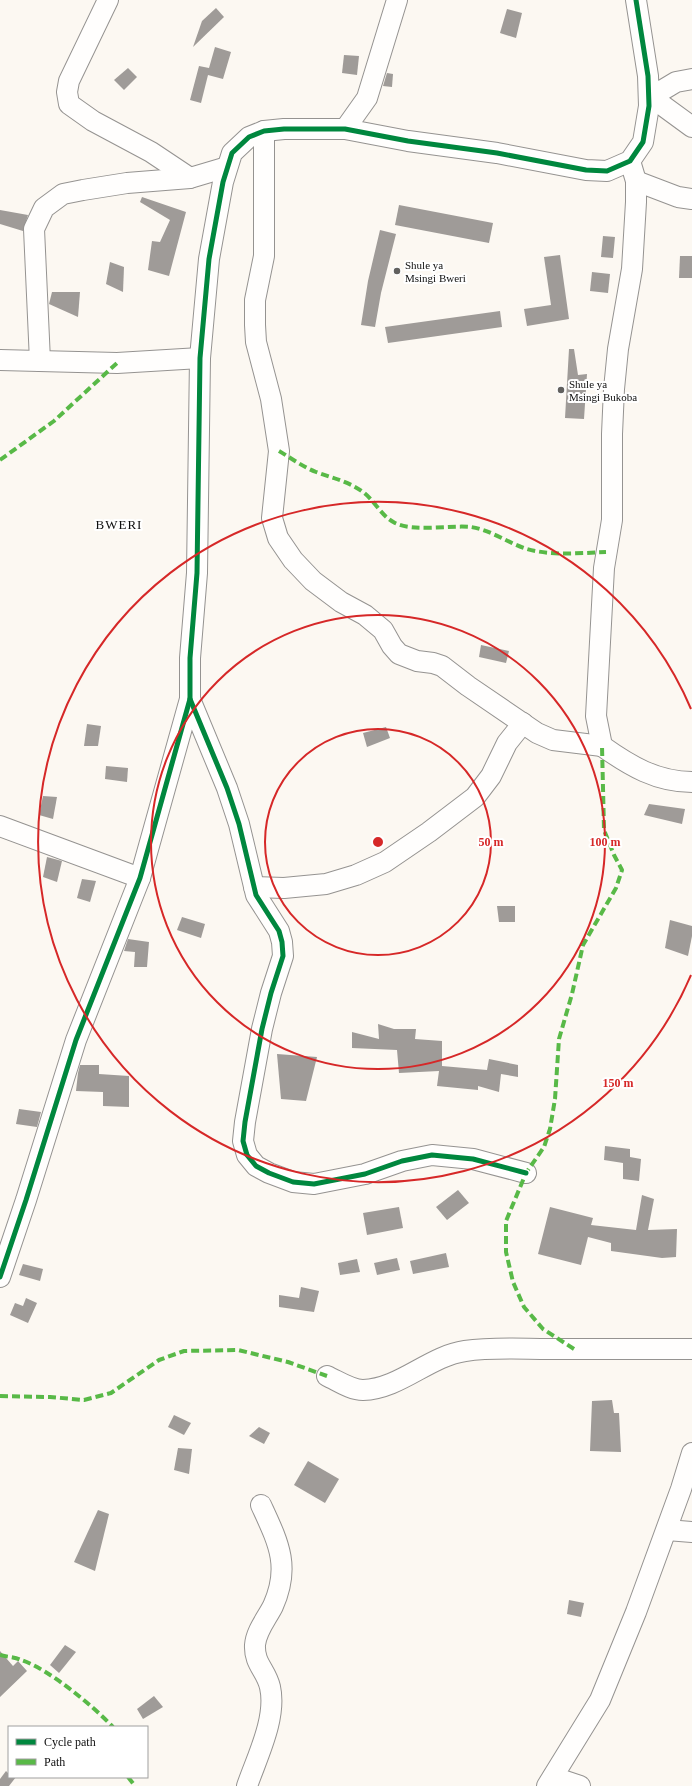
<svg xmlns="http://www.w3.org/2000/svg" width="692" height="1786" viewBox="0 0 692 1786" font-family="'Times New Roman',serif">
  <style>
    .building { fill: #9f9b98 }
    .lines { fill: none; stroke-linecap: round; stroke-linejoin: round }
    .minor-casing { stroke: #959391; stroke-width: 22 }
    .minor { stroke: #fffefd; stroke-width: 20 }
    .quiet { stroke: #58b947; stroke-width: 4; stroke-dasharray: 8 4; stroke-linecap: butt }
    .cycleway-casing { stroke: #fff; stroke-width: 8 }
    .cycleway { stroke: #00873e; stroke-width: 5 }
    .ring { fill: none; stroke: #d62828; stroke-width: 2 }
    .poi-dot { fill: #61605e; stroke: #fff; stroke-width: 1.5 }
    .labels { text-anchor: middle; stroke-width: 4; stroke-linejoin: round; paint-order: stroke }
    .poi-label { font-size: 11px; fill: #0e0e0e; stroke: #fff; text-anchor: start }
    .quarter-label { font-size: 13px; letter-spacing: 1px; fill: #0e0e0e; stroke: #fff }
    .centre { fill: #d62828; stroke: #fff; stroke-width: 2 }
    .ring-label { font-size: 12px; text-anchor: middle; font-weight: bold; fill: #d62828; stroke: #fff; stroke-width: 4; stroke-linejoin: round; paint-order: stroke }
  </style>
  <rect width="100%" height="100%" fill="#fcf8f2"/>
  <!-- building -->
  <g class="building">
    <path d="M216,8l8,9 -31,30 9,-26z"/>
    <path d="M507,9l15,4 -6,25 -16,-5z"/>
    <path d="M215,47l16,5 -8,27 -15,-4 -7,28 -11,-3 9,-34 10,2z"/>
    <path d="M344,55l15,1 -2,19 -15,-2z"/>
    <path d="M128,68l9,9 -13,13 -10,-10z"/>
    <path d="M387,73l6,1 -1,13 -9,-1z"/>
    <path d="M142,197l44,15 -17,64 -21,-6 4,-29 8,1 10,-22 -30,-18z"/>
    <path d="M399,205l94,18 -4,20 -94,-18z"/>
    <path d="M0,210l28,5 -5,16 -23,-7z"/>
    <path d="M380,230l16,4 -15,59 -6,34 -14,-2 7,-44z"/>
    <path d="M603,236l12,1 -2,21 -12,-1z"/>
    <path d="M560,255l9,64 -42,7 -3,-17 27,-4 -7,-48z"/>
    <path d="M680,256h12v22h-13z"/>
    <path d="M110,262l14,5 -1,25 -17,-8z"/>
    <path d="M592,272l18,2 -2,19 -18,-2z"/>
    <path d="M52,292h28l-2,25 -29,-13z"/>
    <path d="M500,311l2,16 -114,16 -3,-16z"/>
    <path d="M569,349h5l4,26 9,-1 -3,45 -19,-1z"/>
    <path d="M481,645l28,6 -3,12 -27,-6z"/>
    <path d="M87,724l14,2 -3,20h-14z"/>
    <path d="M386,727l4,11 -23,9 -4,-14z"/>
    <path d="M106,766l22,2 -1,14 -22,-3z"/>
    <path d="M43,796l14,1 -4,22 -14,-4z"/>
    <path d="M649,804l36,5 -3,15 -38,-9z"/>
    <path d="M47,857l15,4 -5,21 -14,-5z"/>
    <path d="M82,879l14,2 -6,21 -13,-4z"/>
    <path d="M497,906h18v16h-16z"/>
    <path d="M182,917l23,7 -4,14 -24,-8z"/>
    <path d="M670,920l22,6v10l-4,20 -23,-8z"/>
    <path d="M128,939l21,3 -2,25h-13l1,-15 -11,-1z"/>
    <path d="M378,1024l16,5h22l-1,10 27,2v25l45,4 2,-11 29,6v12l-17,-3 -2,18 -21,-6v4l-41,-4 2,-15 -40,2 -2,-23 -45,-2v-16l27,7z"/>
    <path d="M277,1054l40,3 -11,44 -25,-2z"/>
    <path d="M80,1065h19v9l30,2v31l-26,-1v-14l-27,-1 2,-18z"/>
    <path d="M19,1109l22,3 -4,15 -21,-3z"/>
    <path d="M605,1146l25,3v8l11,2 -2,22 -16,-2v-16l-19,-3z"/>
    <path d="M458,1190l11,13 -22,17 -11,-13z"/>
    <path d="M642,1195l12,4 -6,31 29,-1 -1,28 -14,1 -51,-7v-8l-23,-6 -7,28 -43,-11 12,-47 43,11 -2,7 45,5z"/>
    <path d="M399,1207l4,21 -36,7 -4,-22z"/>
    <path d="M446,1253l3,14 -36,7 -3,-13z"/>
    <path d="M397,1258l3,12 -23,5 -3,-12z"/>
    <path d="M357,1259l3,13 -20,3 -2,-12z"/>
    <path d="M23,1264l20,5 -3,12 -21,-6z"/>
    <path d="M301,1287l18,4 -5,21 -35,-5v-12l20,3z"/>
    <path d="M26,1298l11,5 -9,20 -18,-8 5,-12 8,3z"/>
    <path d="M612,1400l2,13h5l2,39 -31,-1 2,-50z"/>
    <path d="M174,1415l17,8 -7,12 -16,-8z"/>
    <path d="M259,1427l11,6 -6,11 -15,-8z"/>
    <path d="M178,1448l14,1 -3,25 -15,-4z"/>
    <path d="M308,1461l31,18 -14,24 -31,-18z"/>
    <path d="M98,1510l11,4 -14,57 -21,-9z"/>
    <path d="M569,1600l15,3 -3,14 -14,-3z"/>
    <path d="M65,1645l11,7 -17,21 -9,-8z"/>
    <path d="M0,1651l13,15 5,-5 9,10 -27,26z"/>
    <path d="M154,1696l9,11 -20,12 -6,-10z"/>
    <path d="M6,1771l3,3v3h7l-7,9h-9v-7z"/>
  </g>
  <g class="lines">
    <defs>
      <g id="minor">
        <path d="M108,0l-39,81 -2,11 2,12 24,17 58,31 39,26"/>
        <path d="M650,86l1,11 41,30"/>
        <path d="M651,97l25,-15 16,-3"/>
        <path d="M345,129l22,-31 30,-98"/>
        <path d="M264,131v125l-9,44v25l1,17 15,57 8,52 -7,67 6,20 15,22 20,21 28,21 24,13 18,15 9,16 7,8 18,7 16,2 9,3 26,20 69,47 16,7 49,6"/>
        <path d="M630,161l6,20v21l-4,67 -14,80 -4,40 -2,45v86l-8,48 -8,148 6,30c28,20 55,36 90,36"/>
        <path d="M636,181l42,16 14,2"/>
        <path d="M0,360l117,3 83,-5"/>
        <path d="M40,361l-6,-132 10,-21 19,-14 20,-4 44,-7 63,-5 37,-11"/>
        <path d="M190,699l37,89 12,36 17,71 23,36 3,11 1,14 -12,37 -9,36 -17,93 -2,19 4,14 9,11 13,7 24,9 21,2 51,-10 37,-13 30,-6 41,4 53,14"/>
        <path d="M0,826l140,52"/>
        <path d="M254,887l30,1 42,-4 30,-9 29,-13 44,-30 46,-35 16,-21 16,-33 16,-20"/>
        <path d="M0,1277l26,-77 50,-160 64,-162 50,-179v-41l7,-85 3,-215 9,-99 14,-77 9,-29 17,-16 15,-6 20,-2h61l63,12 89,12 89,17 21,1 23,-10 13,-19 6,-36 -1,-30 -12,-76"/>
        <path d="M327,1376c11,5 24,14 36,14 37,-1 66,-34 102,-39 27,-4 57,-2 84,-2 48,0 95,0 143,0"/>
        <path d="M667,1530l25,2"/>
        <path d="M553,1777l27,9"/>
        <path d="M247,1786c10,-29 30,-68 23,-99 -4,-17 -16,-23 -15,-42 1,-14 12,-27 18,-39 18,-40 5,-64 -12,-101"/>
        <path d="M547,1786l53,-86 36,-88 45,-123 11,-36"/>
      </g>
    </defs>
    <!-- minor casing -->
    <use href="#minor" class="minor-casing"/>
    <!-- minor -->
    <use href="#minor" class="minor"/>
    <!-- quiet -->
    <g class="quiet">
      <path d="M279,451c12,7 24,16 37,21 16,6 32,9 47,20 12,9 18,24 32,31 18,9 55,2 76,4 20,3 37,16 56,22 25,7 53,4 79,3"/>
      <path d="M0,460l54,-39 63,-58"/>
      <path d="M574,1349l-31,-20 -19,-22 -11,-25 -7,-30v-31l20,-48 18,-26 6,-18 5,-30 4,-60 13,-45 11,-49 33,-57 6,-18 -8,-15 -10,-25 -2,-84"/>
      <path d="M0,1396l50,1 34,3 27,-7 48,-33 25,-9 54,-1 50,12 39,14"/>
      <path d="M0,1655c7,2 15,2 21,5 28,9 72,46 92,67"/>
      <path d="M128,1777l7,9"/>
    </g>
    <defs>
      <g id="cycleway">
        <path d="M190,699l37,89 12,36 17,71 23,36 3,11 1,14 -12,37 -9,36 -17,93 -2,19 4,14 9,11 13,7 24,9 21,2 51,-10 37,-13 30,-6 41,4 53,14"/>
        <path d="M0,1277l26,-77 50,-160 64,-162 50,-179v-41l7,-85 3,-215 9,-99 14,-77 9,-29 17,-16 15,-6 20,-2h61l63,12 89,12 89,17 21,1 23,-10 13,-19 6,-36 -1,-30 -12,-76"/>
      </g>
    </defs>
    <!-- cycleway casing -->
    <use href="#cycleway" class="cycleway-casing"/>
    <!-- cycleway -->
    <use href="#cycleway" class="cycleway"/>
  </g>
  <!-- distance rings -->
  <g class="ring">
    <circle cx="378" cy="842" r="113"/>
    <circle cx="378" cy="842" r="227"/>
    <path d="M691 975A340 340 0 1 1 691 709"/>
  </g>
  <!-- markers -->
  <g class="poi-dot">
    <circle cx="397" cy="271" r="4"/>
    <circle cx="561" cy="390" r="4"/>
  </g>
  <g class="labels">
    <!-- poi labels -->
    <g class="poi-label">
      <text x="405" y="269">Shule ya<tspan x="405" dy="13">Msingi Bweri</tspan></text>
      <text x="569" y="388">Shule ya<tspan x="569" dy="13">Msingi Bukoba</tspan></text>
    </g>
    <!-- quarter labels -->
    <g class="quarter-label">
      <text x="119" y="529">BWERI</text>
    </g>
  </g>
  <circle cx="378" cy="842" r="6" class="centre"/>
  <g class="ring-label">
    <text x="491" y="846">50 m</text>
    <text x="605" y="846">100 m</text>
    <text x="618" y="1087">150 m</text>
  </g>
  <!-- legend -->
  <rect x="8" y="1726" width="140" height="52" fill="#ffffff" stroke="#9f9f9f"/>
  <rect x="16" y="1739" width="20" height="6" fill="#00873e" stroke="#9f9f9f"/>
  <text x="44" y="1746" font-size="12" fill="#0e0e0e">Cycle path</text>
  <rect x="16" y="1759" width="20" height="6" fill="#58b947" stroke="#9f9f9f"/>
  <text x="44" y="1766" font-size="12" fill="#0e0e0e">Path</text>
</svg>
